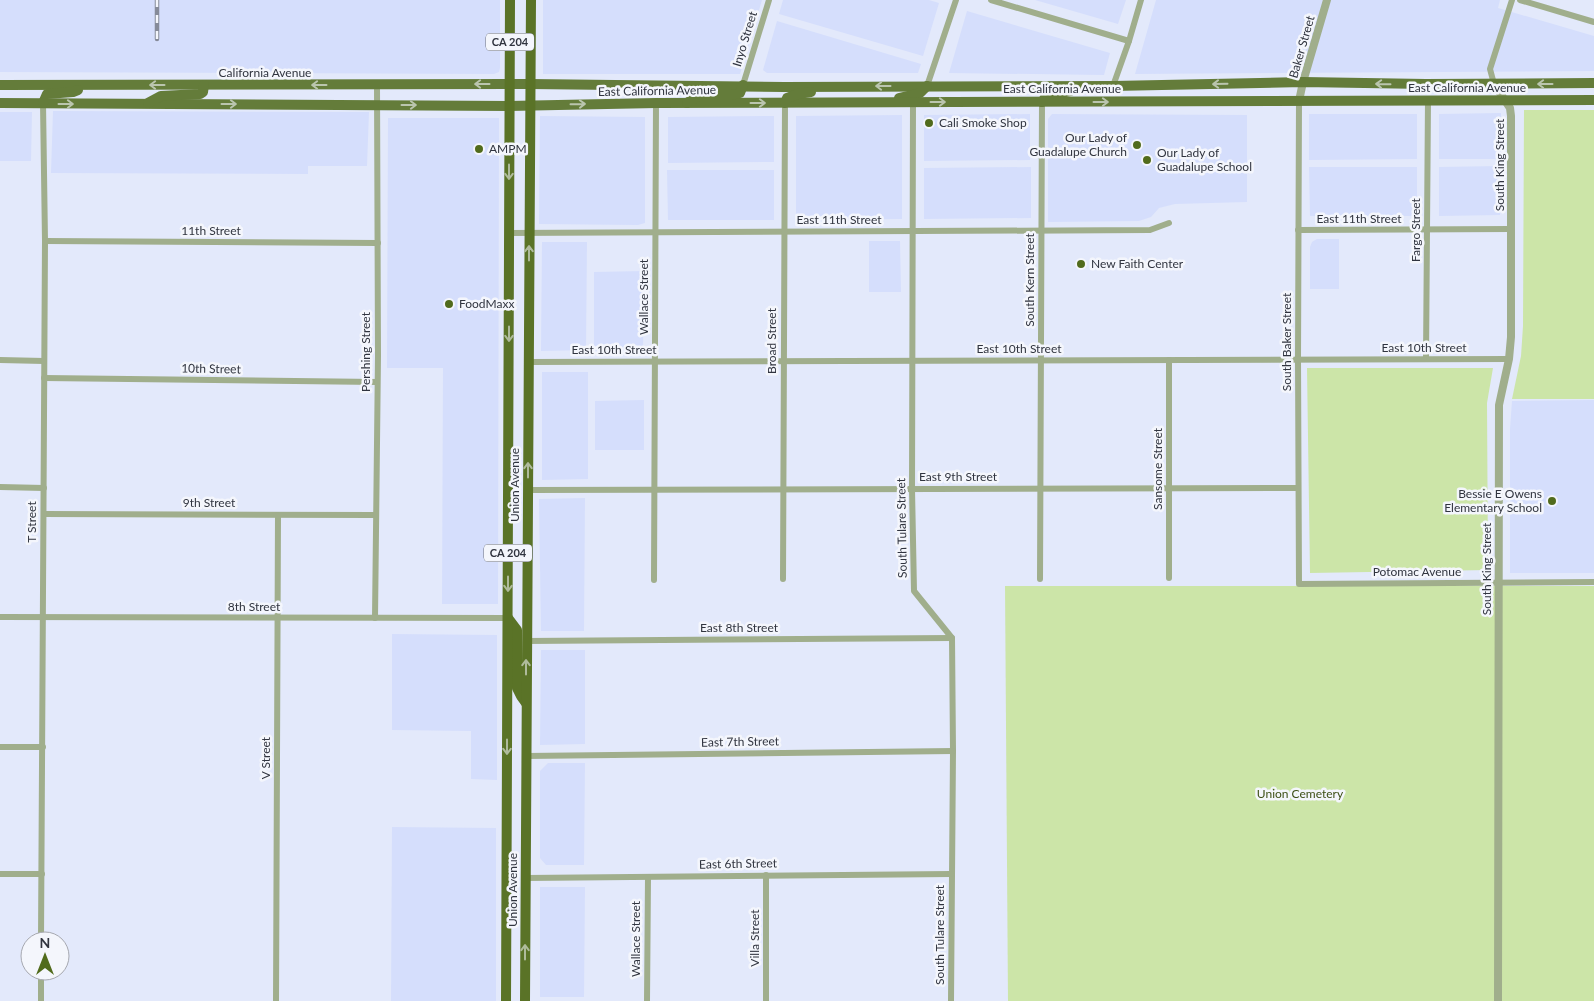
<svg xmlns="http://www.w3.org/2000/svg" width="1594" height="1001" viewBox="0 0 1594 1001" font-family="Lato,sans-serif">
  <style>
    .built { fill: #d5defc }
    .green { fill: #cce5a8 }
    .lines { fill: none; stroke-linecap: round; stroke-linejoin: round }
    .minor { stroke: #a0ae8c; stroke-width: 6 }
    .tertiary { stroke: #a0ae8c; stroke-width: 8 }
    .primary { stroke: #647c3a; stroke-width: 10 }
    .trunk { stroke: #5a7327; stroke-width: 10 }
    .rail-casing { stroke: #868b99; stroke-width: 4.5 }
    .rail { stroke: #f4f6fc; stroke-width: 2.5; stroke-dasharray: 8; stroke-linecap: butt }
    .oneway { stroke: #bac5ae }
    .oneway2 { stroke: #afbb9c }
    .poi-dot { fill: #516b1c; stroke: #f4f6fc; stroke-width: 2 }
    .labels { text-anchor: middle; stroke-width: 5; stroke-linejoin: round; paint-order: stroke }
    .shield { fill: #f4f6fc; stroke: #6b6e78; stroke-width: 1 }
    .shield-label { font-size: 11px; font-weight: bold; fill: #30343f }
    .street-label { font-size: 12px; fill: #30343f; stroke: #f4f6fc }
    .poi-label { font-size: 12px; fill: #30343f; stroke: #f4f6fc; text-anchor: start }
    .park-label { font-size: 12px; fill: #3c4f15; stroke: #f4f6fc }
  </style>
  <rect width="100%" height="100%" fill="#e3e9fb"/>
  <!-- built -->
  <g class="built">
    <path d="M0,0h500v68l-1,4 -5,2 -494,-2z"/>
    <path d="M543,0h219l-22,74h-197z"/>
    <path d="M783,0h146l10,3 -16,53 -144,-42z"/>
    <path d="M1035,0h91l-8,24z"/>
    <path d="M1156,0h344l-2,8 96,28v35l-459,3z"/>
    <path d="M967,11l143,42 -6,22 -155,-2z"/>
    <path d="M777,21l144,43 -3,9h-151l-4,-3z"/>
    <path d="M53,111l316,1 -2,54h-59v8l-257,-1z"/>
    <path d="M0,112h32l-1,49h-31z"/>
    <path d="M1501,113v46h-62v-45z"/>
    <path d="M1030,114v46l-106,1v-46z"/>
    <path d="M1052,114l195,1v87l-72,2 -16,4 -8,9 -12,4 -91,1v-103z"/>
    <path d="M1309,114h108v45l-108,1z"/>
    <path d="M902,115v104l-106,1v-104z"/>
    <path d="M540,116l105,1v106l-7,2 -99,-1z"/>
    <path d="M774,116v46l-106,1v-46z"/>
    <path d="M388,118h111l-1,486h-56l1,-236h-56z"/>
    <path d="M1501,166l-1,49 -61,1v-49z"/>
    <path d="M1031,167v51l-107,1v-51z"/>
    <path d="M1309,167h108v49h-107z"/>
    <path d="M667,170h107v50h-106z"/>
    <path d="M1317,239h22v50h-29v-42l2,-5z"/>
    <path d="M869,241h31l1,51h-32z"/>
    <path d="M542,242h45l-1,108 -45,1z"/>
    <path d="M644,271l-1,79 -49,1v-79z"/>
    <path d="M542,372h46v107l-46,1z"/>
    <path d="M644,400v50h-49v-49z"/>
    <path d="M1594,400v173h-84v-144l2,-28z"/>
    <path d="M585,498l-1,133h-43l-2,-132z"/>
    <path d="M392,634l105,1v145l-26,-1v-48l-79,-1z"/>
    <path d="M541,650h44v94l-45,1z"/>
    <path d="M548,763h37l-1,102h-38l-6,-7v-87z"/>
    <path d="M392,827l104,1v173h-105z"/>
    <path d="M540,887h45l-1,110h-44z"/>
  </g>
  <!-- green -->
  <g class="green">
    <path d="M1524,110h70v289h-82l9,-43 2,-30z"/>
    <path d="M1307,368h186l-6,35 1,167 -178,3z"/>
    <path d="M1005,586h589v415h-586z"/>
  </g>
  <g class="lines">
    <!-- minor -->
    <g class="minor">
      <path d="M991,0l138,41"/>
      <path d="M1520,0l74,22"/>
      <path d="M1494,84l-4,-15 22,-69"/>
      <path d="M743,85l26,-85"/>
      <path d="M927,86l29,-86"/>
      <path d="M1113,86l16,-45 12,-41"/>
      <path d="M1299,101l-1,258 1,225 295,-2"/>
      <path d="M913,102l-1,387 2,102 38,47 1,113 -2,250"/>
      <path d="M1298,230l213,-1"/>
      <path d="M509,233l641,-3 19,-7"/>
      <path d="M45,241l333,2"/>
      <path d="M1426,359l2,-259"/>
      <path d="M0,360l44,1"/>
      <path d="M528,362l981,-3"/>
      <path d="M44,378l333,4"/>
      <path d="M0,487l44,1"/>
      <path d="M528,490l770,-2"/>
      <path d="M44,514l331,1"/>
      <path d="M1169,578v-218"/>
      <path d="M783,579l2,-476"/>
      <path d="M1040,579l2,-477"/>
      <path d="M654,580l2,-477"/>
      <path d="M0,617l508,1"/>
      <path d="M375,618l3,-262 -1,-271"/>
      <path d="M526,641l426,-3"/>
      <path d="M0,747h43"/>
      <path d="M526,756l427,-5"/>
      <path d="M0,874h42"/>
      <path d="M526,878l425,-4"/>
      <path d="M41,941l4,-700 -2,-138"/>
      <path d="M41,1001v-30"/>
      <path d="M276,1001l2,-486"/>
      <path d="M647,1001l1,-124"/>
      <path d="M766,1001v-126"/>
    </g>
    <!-- tertiary -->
    <g class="tertiary">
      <path d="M1494,84l16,24 1,8v221l-2,22 -10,46 -1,596"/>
      <path d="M1299,101l4,-19 24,-82"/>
    </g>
    <!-- primary -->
    <g class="primary">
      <path d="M0,85l530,-1 254,3 329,-1 190,-4 123,2 168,-1"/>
      <path d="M899,98l21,-5 7,-7"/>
      <path d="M1042,102l4,-6 24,-5"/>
      <path d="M0,103l509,3 147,-3 938,-3"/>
      <path d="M43,103l4,-9 26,-2 5,-2"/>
      <path d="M148,103l13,-7 39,-2 3,-2 1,-7"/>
      <path d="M687,103l12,-8h33l8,-2 3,-8"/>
      <path d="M785,103l2,-5 11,-4 13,-2"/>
    </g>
    <!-- trunk -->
    <g class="trunk">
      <path d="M508,618l9,12v58l4,8 5,7"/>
      <path d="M506,1001l4,-1001"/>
      <path d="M525,1001l6,-1001"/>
    </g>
    <defs>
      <path id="rail" d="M157,39v-39"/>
    </defs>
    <!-- rail casing -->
    <use href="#rail" class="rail-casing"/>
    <!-- rail -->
    <use href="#rail" class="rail"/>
  </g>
  <!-- one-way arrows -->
  <defs><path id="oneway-shaft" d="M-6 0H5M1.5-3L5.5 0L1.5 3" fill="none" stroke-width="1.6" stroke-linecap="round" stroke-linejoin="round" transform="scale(1.25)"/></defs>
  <g class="oneway">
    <use href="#oneway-shaft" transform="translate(482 84) rotate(180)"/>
    <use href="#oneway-shaft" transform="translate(1220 84) rotate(179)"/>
    <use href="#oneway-shaft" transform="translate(1383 84) rotate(-179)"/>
    <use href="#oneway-shaft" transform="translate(1545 84) rotate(180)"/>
    <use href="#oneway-shaft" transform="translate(157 85) rotate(180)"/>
    <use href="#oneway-shaft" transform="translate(319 85) rotate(180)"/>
    <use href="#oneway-shaft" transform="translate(883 86) rotate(180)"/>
    <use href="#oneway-shaft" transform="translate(938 102)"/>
    <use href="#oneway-shaft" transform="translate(1101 102)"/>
    <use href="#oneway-shaft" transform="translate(758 103)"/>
    <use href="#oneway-shaft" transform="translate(66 104)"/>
    <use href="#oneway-shaft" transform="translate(229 104)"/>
    <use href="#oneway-shaft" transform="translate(578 104) rotate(-1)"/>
    <use href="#oneway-shaft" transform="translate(409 105)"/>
  </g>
  <g class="oneway2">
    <use href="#oneway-shaft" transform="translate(509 172) rotate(90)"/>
    <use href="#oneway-shaft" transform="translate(529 253) rotate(-90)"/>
    <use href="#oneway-shaft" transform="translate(509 334) rotate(90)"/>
    <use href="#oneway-shaft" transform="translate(528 470) rotate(-90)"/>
    <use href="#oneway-shaft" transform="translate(508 584) rotate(90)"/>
    <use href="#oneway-shaft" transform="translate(526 667) rotate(-90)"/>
    <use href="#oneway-shaft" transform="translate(507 747) rotate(90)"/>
    <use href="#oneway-shaft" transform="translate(525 952) rotate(-90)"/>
  </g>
  <!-- markers -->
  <g class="poi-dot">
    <circle cx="929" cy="123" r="5"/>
    <circle cx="1137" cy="145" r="5"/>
    <circle cx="479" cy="149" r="5"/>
    <circle cx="1147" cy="160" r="5"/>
    <circle cx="1081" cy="264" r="5"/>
    <circle cx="449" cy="304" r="5"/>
    <circle cx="1552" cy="501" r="5"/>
  </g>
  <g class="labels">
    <!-- shield labels -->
    <g class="shield">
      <rect x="486" y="33.5" width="48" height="17" rx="4"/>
      <rect x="484" y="544.5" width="48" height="17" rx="4"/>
    </g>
    <g class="shield-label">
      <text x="510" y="46">CA 204</text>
      <text x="508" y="557">CA 204</text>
    </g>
    <!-- street labels -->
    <g class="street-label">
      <text transform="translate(745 39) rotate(-73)" y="4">Inyo Street</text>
      <text transform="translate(1302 47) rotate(-74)" y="4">Baker Street</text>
      <text x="265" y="77">California Avenue</text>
      <text x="1467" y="92">East California Avenue</text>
      <text x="1062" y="93">East California Avenue</text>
      <text transform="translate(657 91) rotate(-1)" y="4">East California Avenue</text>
      <text transform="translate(1500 165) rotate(-90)" y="4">South King Street</text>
      <text x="1359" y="223">East 11th Street</text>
      <text x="839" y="224">East 11th Street</text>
      <text transform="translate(1416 230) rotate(-90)" y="4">Fargo Street</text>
      <text x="211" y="235">11th Street</text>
      <text transform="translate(1030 280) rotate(-90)" y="4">South Kern Street</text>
      <text transform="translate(644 297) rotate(-90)" y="4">Wallace Street</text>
      <text transform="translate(772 341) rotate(-90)" y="4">Broad Street</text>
      <text transform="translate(1287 342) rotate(-90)" y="4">South Baker Street</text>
      <text x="1424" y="352">East 10th Street</text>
      <text x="1019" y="353">East 10th Street</text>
      <text x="614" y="354">East 10th Street</text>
      <text transform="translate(366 352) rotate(-90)" y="4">Pershing Street</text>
      <text transform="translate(211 369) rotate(1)" y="4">10th Street</text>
      <text transform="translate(1158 469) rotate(-90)" y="4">Sansome Street</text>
      <text x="958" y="481">East 9th Street</text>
      <text transform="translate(515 485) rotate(-90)" y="4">Union Avenue</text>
      <text x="209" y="507">9th Street</text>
      <text transform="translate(32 522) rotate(-90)" y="4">T Street</text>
      <text transform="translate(902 528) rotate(-91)" y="4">South Tulare Street</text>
      <text transform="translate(1487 569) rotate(-90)" y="4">South King Street</text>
      <text x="1417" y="576">Potomac Avenue</text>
      <text x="254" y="611">8th Street</text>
      <text x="739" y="632">East 8th Street</text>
      <text transform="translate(740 742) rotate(-1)" y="4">East 7th Street</text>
      <text transform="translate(266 758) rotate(-90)" y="4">V Street</text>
      <text transform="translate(738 864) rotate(-1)" y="4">East 6th Street</text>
      <text transform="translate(513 890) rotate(-90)" y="4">Union Avenue</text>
      <text transform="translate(940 935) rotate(-90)" y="4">South Tulare Street</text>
      <text transform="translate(755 938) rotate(-90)" y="4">Villa Street</text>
      <text transform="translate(636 939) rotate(-90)" y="4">Wallace Street</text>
    </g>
    <!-- poi labels -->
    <g class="poi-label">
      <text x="939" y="127">Cali Smoke Shop</text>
      <text x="1127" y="142" text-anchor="end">Our Lady of<tspan x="1127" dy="14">Guadalupe Church</tspan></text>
      <text x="489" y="153">AMPM</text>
      <text x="1157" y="157">Our Lady of<tspan x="1157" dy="14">Guadalupe School</tspan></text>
      <text x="1091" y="268">New Faith Center</text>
      <text x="459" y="308">FoodMaxx</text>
      <text x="1542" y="498" text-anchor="end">Bessie E Owens<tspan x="1542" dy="14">Elementary School</tspan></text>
    </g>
    <!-- park labels -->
    <g class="park-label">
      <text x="1300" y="798">Union Cemetery</text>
    </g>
  </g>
  <!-- north arrow -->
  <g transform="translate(45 956)"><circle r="24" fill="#f4f6fc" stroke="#a6a8b0"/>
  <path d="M0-4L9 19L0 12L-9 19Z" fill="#516b1c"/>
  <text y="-8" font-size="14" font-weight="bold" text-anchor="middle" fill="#30343f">N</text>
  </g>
</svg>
